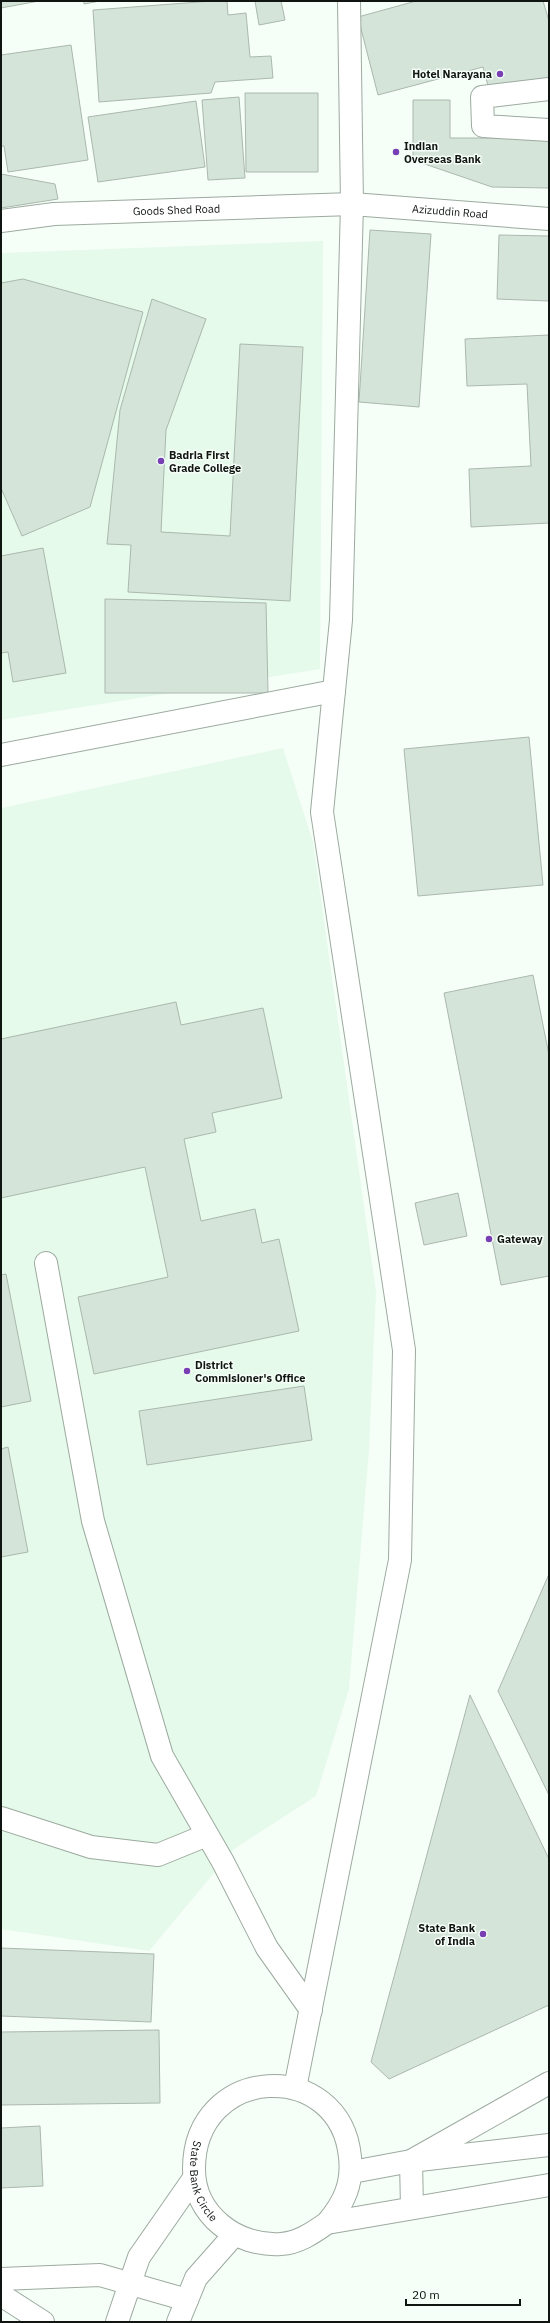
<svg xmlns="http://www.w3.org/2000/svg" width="550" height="2323" viewBox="0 0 550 2323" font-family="'IBM Plex Sans',sans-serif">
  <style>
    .built { fill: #e5faea }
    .building { fill: #d5e4d9; stroke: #aab8ad }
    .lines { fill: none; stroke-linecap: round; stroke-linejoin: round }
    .service-casing { stroke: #9caa9f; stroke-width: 24 }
    .pedestrian-casing { stroke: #9caa9f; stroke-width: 24 }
    .minor-casing { stroke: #9caa9f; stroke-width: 24 }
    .tertiary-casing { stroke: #9caa9f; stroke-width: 24 }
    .service { stroke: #fff; stroke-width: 22 }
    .pedestrian { stroke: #fff; stroke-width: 22 }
    .minor { stroke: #fff; stroke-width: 22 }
    .tertiary { stroke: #fff; stroke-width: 22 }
    .poi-dot { fill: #783fb5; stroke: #f6fef8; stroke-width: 1.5 }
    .labels { text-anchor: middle; stroke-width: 3; stroke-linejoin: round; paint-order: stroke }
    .poi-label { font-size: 11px; font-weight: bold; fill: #111512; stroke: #f6fef8; text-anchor: start }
    .street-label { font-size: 11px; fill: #111512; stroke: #f6fef8 }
  </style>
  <rect width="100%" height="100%" fill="#f6fef8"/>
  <!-- built -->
  <g class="built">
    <path d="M323,241l-3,428 -319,51v-467z"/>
    <path d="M283,748l30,94 63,450 -7,158 -20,239 -33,107 -82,53 -85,102 -148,-22v-1121z"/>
  </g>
  <!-- building -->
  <g class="building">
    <path d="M1,1h38l-38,7z"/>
    <path d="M84,1h16l-16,3z"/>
    <path d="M212,1h15l1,14 18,-2 4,44 21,-1 2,22 -58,4 -4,11 -112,9 -6,-92z"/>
    <path d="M255,1h26l4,19 -26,5z"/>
    <path d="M416,1h127l6,20v57l-59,15 -7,-26 -105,28 -20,-78z"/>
    <path d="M71,45l17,115 -80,12 -4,-26h-3v-91z"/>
    <path d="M245,93h73v79h-72z"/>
    <path d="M239,97l6,81 -37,2 -6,-80z"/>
    <path d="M413,100h37v38h99v50l-57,-1 -79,-27z"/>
    <path d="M196,101l9,66 -107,15 -10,-65z"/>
    <path d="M1,174l54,10 3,15 -57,9z"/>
    <path d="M370,230l61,4 -12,173 -60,-5z"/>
    <path d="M499,235l50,1v65l-52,-2z"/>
    <path d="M23,279l120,33 -53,195 -68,29 -21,-48v-205z"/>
    <path d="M152,299l54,20 -40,111 -5,102 69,4 10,-192 63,3 -13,254 -162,-9 3,-47 -24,-1 13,-134z"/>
    <path d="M549,335v188l-78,4 -2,-58 62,-3 -4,-82 -60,2 -2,-47z"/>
    <path d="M43,548l23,125 -53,9 -5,-30 -7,1v-97z"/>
    <path d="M105,599l161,4 2,90h-163z"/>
    <path d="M529,737l14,148 -125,11 -14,-147z"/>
    <path d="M533,975l16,80v221l-48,9 -57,-292z"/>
    <path d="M176,1002l5,23 82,-17 19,90 -70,15 4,19 -32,7 17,82 54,-12 7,34 17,-4 20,92 -205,43 -16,-77 90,-20 -23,-110 -144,31v-159z"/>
    <path d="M458,1193l9,43 -43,9 -9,-42z"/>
    <path d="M6,1274l25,127 -30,6v-132z"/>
    <path d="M304,1386l8,54 -165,25 -8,-54z"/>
    <path d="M8,1447l20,105 -27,5v-108z"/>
    <path d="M549,1574v221l-51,-104z"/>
    <path d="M470,1695l79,164v146l-160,74 -18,-17z"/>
    <path d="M1,1948l153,6 -3,68 -150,-6z"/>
    <path d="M159,2030l1,73 -159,2v-73z"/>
    <path d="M40,2126l3,60 -42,2v-60z"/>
  </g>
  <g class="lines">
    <defs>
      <g id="service">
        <path d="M46,1263l47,258 69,235 61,106 44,86 44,62"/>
        <path d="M1,1818l90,29 67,8 49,-20"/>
      </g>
      <path id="pedestrian" d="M549,89l-67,8 1,29 66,4"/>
      <g id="minor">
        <path d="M1,755l333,-64"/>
        <path d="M295,2088l105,-528 4,-210 -82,-538 19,-192 11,-416 -3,-203"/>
      </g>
      <g id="tertiary">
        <path id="s1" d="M1,221l53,-7 298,-10 197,15"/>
        <path d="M352,2172l59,-11 138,-16"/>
        <path d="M412,2208l-1,-47 138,-78"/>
        <path id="s2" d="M327,2223c17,-20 26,-39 23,-66 -10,-100 -156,-93 -156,12 0,46 43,78 87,75 18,-1 33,-12 46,-21l222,-38"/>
        <path d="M1,2279l99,-4 87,25"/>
        <path d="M1,2295l42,27"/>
        <path d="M117,2322l22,-65 55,-79"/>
        <path d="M178,2322l18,-44 38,-43"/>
      </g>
    </defs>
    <!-- service casing -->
    <use href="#service" class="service-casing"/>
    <!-- pedestrian casing -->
    <use href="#pedestrian" class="pedestrian-casing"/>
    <!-- minor casing -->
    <use href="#minor" class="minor-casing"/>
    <!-- tertiary casing -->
    <use href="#tertiary" class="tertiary-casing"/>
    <!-- service -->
    <use href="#service" class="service"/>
    <!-- pedestrian -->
    <use href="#pedestrian" class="pedestrian"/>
    <!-- minor -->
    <use href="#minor" class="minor"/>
    <!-- tertiary -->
    <use href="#tertiary" class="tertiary"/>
  </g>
  <!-- markers -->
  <g class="poi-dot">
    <circle cx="500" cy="74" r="4"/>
    <circle cx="396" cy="152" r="4"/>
    <circle cx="161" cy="461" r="4"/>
    <circle cx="489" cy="1239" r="4"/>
    <circle cx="187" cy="1371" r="4"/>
    <circle cx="483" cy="1934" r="4"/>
  </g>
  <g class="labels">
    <!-- poi labels -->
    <g class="poi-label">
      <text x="492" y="78" text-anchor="end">Hotel Narayana</text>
      <text x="404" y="150">Indian<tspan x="404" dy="13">Overseas Bank</tspan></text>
      <text x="169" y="459">Badria First<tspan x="169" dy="13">Grade College</tspan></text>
      <text x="497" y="1243">Gateway</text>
      <text x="195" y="1369">District<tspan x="195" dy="13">Commisioner's Office</tspan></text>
      <text x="475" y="1932" text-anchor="end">State Bank<tspan x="475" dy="13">of India</tspan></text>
    </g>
    <!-- street labels -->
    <g class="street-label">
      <text dy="4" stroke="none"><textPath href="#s1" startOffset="176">Goods Shed Road</textPath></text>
      <text dy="4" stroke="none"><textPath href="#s1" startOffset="450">Azizuddin Road</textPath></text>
      <text dy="4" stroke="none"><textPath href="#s2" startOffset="330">State Bank Circle</textPath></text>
    </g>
  </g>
  <!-- border -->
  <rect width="550" height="2323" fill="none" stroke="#111512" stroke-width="4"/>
  <!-- scale -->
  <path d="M406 2299v6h114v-6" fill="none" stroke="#111512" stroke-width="2"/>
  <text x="412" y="2299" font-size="12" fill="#111512" stroke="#f6fef8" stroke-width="3" paint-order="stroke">20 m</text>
</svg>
